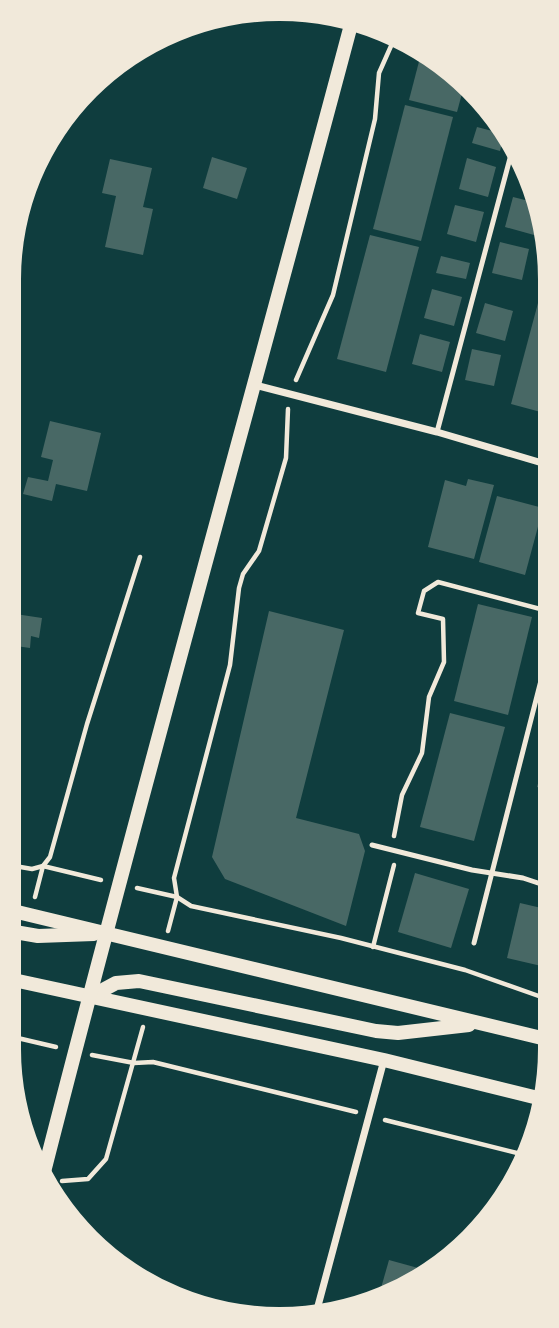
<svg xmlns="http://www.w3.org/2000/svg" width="559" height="1328" viewBox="0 0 559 1328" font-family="'Archivo Narrow',sans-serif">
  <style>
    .building { fill: #486865 }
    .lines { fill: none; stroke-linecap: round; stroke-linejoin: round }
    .path { stroke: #f1e9da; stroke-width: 4.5 }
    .service { stroke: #f1e9da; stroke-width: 5 }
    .minor { stroke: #f1e9da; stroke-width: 7 }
    .secondary { stroke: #f1e9da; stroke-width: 14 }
  </style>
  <rect width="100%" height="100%" fill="#0f3d3e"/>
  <!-- building -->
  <g class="building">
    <path d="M422,50l42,36 -7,26 -48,-12z"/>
    <path d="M405,105l48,12 -32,124 -48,-12z"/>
    <path d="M477,127l27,7 -4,17 -28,-8z"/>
    <path d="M212,157l35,11 -10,31 -34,-11z"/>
    <path d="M467,158l29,9 -8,30 -29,-8z"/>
    <path d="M110,159l42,9 -9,39 10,2 -10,46 -38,-8 11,-51 -14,-3z"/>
    <path d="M513,197l24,6 2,9 -5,23 -29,-8z"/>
    <path d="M455,205l29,7 -8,30 -29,-8z"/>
    <path d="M370,235l49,12 -33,125 -49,-13z"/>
    <path d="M500,242l29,7 -7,31 -30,-7z"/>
    <path d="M441,256l29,7 -4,16 -30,-6z"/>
    <path d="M547,267h1v34l-9,-3z"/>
    <path d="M432,289l30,8 -8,29 -30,-8z"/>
    <path d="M485,303l28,8 -8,30 -29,-8z"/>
    <path d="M538,303l10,3v108l-37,-10z"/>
    <path d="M420,334l30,8 -8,30 -30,-8z"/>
    <path d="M472,349l29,6 -7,31 -29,-6z"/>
    <path d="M50,421l51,12 -14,58 -31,-7 -4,17 -29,-7 5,-17 20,4 5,-21 -12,-3z"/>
    <path d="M468,479l26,6 -20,74 -46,-12 17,-67 21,6z"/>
    <path d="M497,496l46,12 -18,67 -46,-13z"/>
    <path d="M478,604l54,13 -24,98 -54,-14z"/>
    <path d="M269,611l75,19 -48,188 63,16 6,17 -19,75 -121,-47 -13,-22z"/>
    <path d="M9,613l33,5 -3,20 -8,-2 -1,12 -21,-3z"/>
    <path d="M450,713l55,14 -31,114 -54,-14z"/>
    <path d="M549,746v44l-12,-3z"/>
    <path d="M415,873l54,16 -18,59 -53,-16z"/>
    <path d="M520,903l30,7v58l-43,-10z"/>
    <path d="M389,1260l40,11 -14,12 -36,12z"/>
  </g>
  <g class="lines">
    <!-- path -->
    <g class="path">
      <path d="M296,380l37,-85 42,-176 4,-46 16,-36"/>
      <path d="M394,836l8,-41 20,-42 7,-56 15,-35 -1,-43 -25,-6 6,-22 14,-9 106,28"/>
      <path d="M9,865l23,4 11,-3"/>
      <path d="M43,866l58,14"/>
      <path d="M137,888l40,9 14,9 150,32 124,32 85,30"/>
      <path d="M35,897l8,-31 7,-9 37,-133 53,-167"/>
      <path d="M168,931l9,-34 -3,-19 56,-213 9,-77 4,-14 16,-23 27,-93 2,-49"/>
      <path d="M373,947l21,-82"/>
      <path d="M9,1036l47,11"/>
      <path d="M92,1055l42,8 19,-1 203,50"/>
      <path d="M385,1120l140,35"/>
      <path d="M62,1181l26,-2 18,-20 37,-132"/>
    </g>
    <!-- service -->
    <g class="service">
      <path d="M437,432l76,-285"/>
      <path d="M372,845l100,25 51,8 27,9"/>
      <path d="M474,943l75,-294"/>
    </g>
    <!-- minor -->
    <g class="minor">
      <path d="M255,385l182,47 112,33"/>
      <path d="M315,1317l69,-257"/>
    </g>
    <!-- secondary -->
    <g class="secondary">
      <path d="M9,910l541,130"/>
      <path d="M9,931l29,5 56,-2"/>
      <path d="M9,979l375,81 158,39"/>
      <path d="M88,998l28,-15 23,-2 237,50 22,2 71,-8"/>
      <path d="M44,1172c98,-385 206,-767 308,-1151"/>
    </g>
  </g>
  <!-- crop -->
  <path d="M0 0H559V1328H0ZM279 21H280A258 258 0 0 1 538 279V1049A258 258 0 0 1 280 1307H279A258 258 0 0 1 21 1049V279A258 258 0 0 1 279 21Z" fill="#f1e9da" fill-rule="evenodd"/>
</svg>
